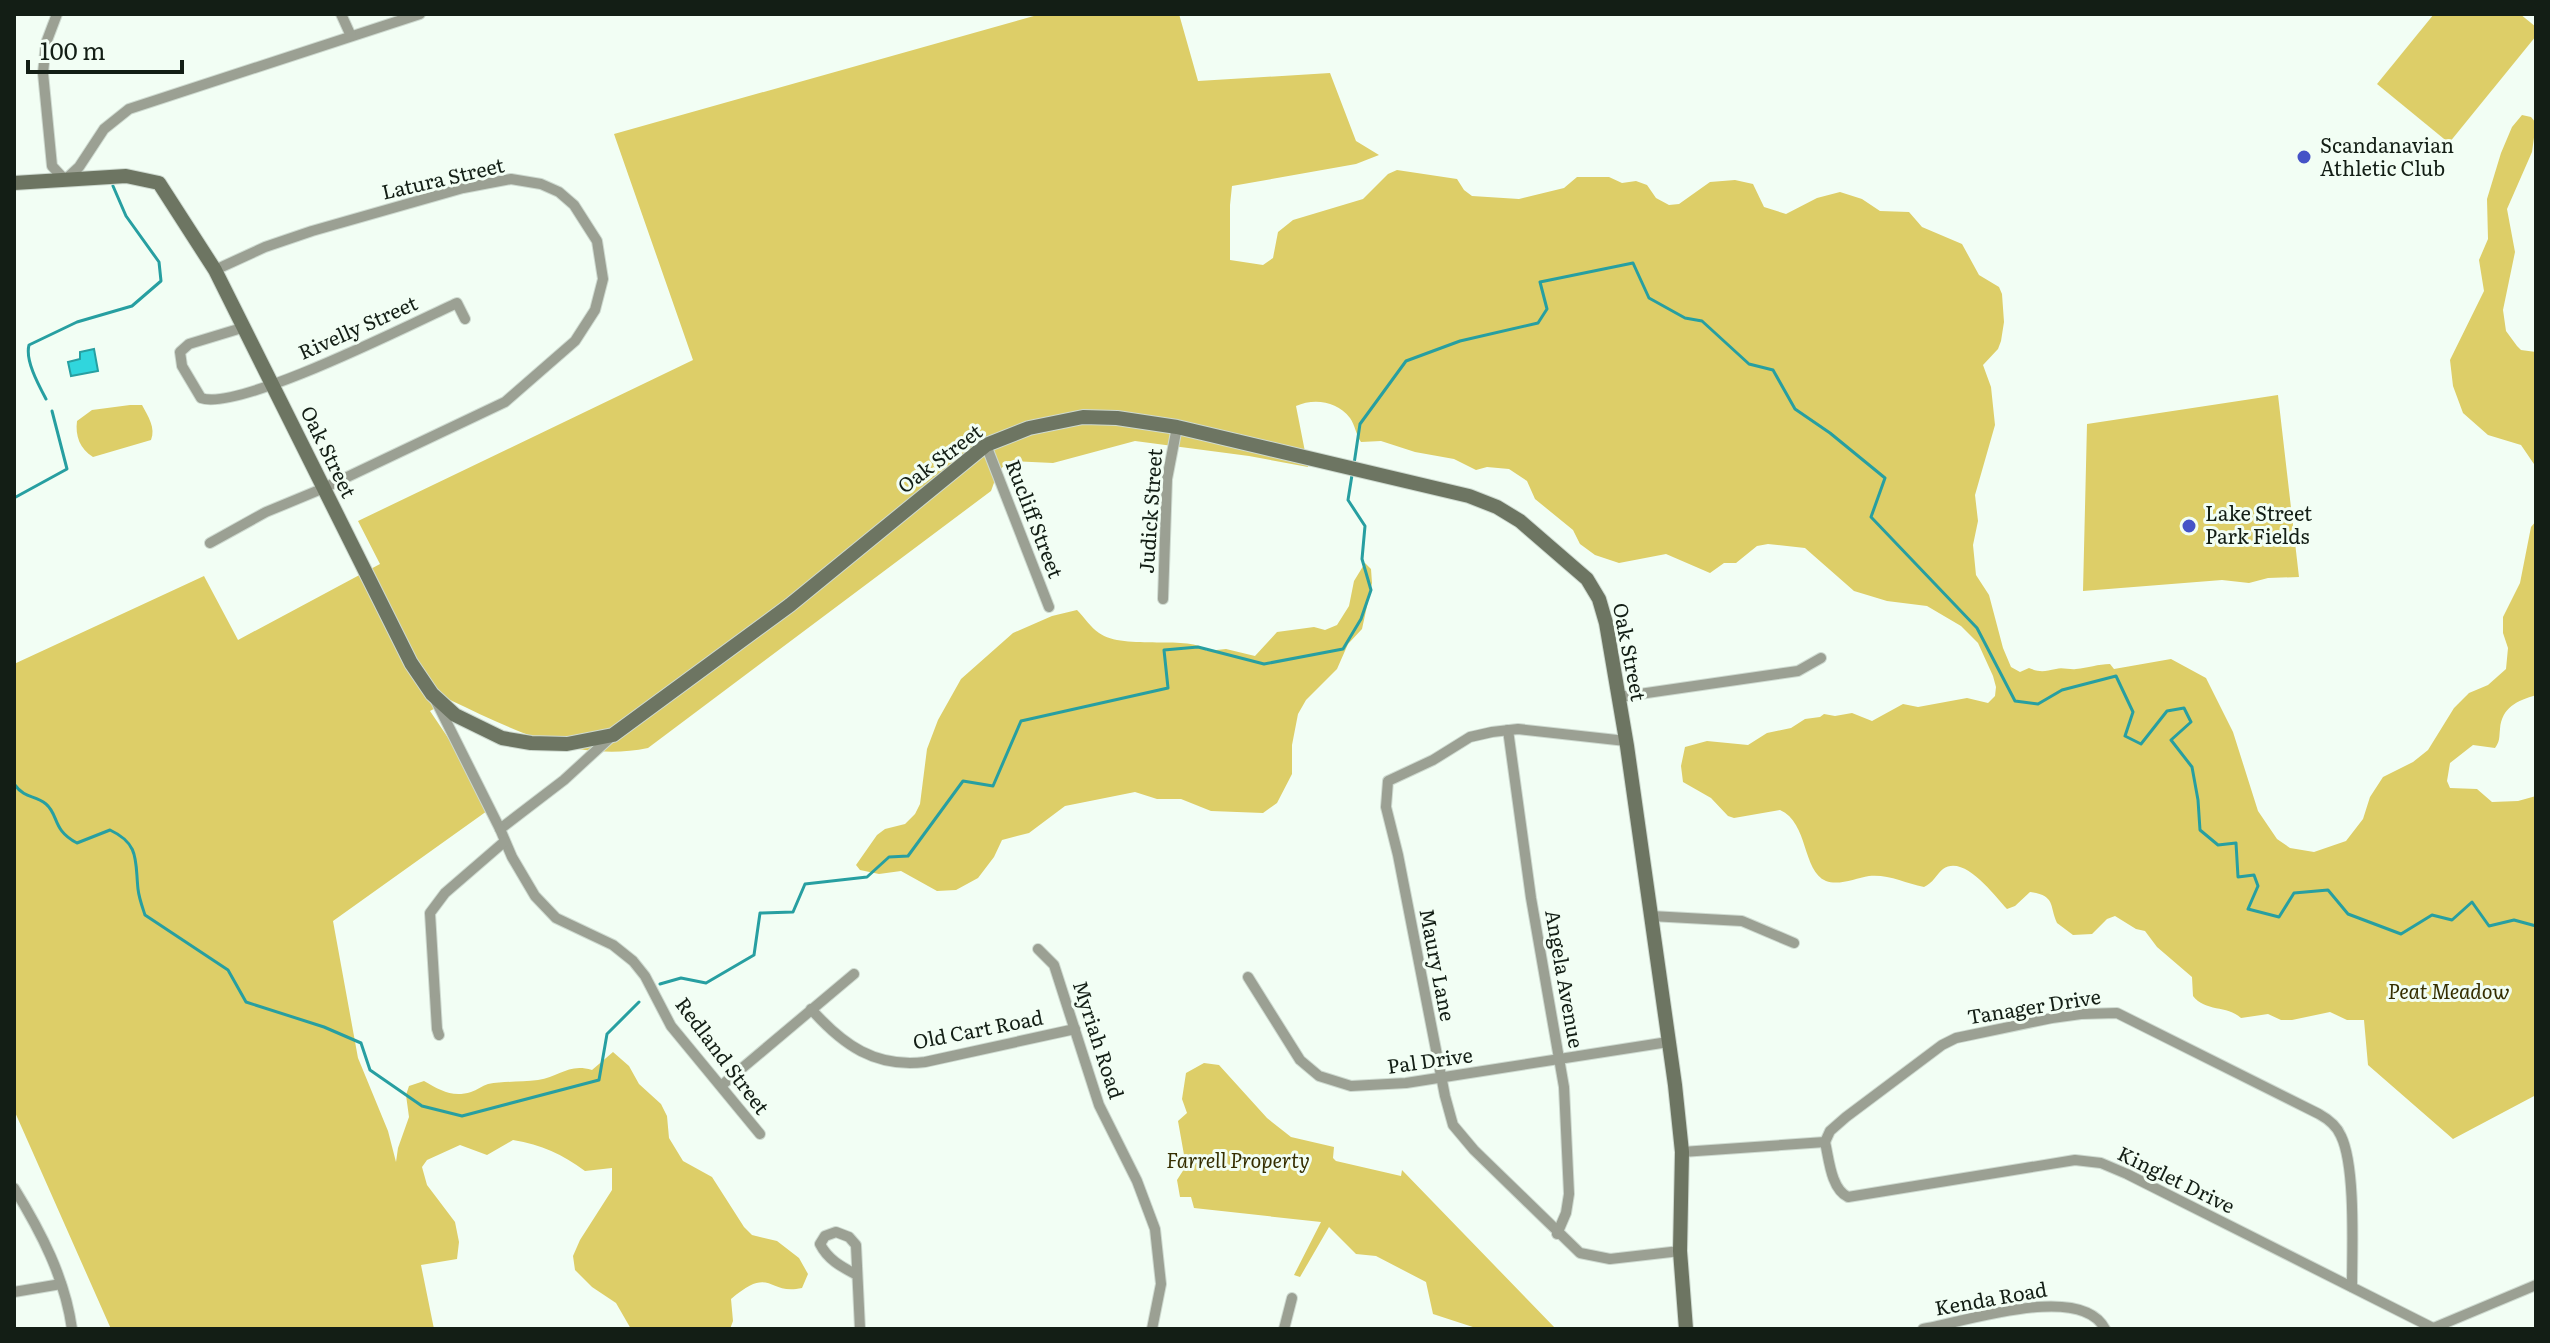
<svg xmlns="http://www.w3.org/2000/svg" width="2550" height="1343" viewBox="0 0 2550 1343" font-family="Literata,serif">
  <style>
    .green { fill: #ddce68 }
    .water { fill: #30d6dd; stroke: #279fa1; stroke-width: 2 }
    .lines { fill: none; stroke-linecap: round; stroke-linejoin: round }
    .stream { stroke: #279fa1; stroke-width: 3 }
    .street-casing { stroke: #cedad0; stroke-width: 12 }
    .secondary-casing { stroke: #cedad0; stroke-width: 16 }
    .street { stroke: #9ba093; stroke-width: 10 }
    .secondary { stroke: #6d7562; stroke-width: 14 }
    .poi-dot { fill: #4553c7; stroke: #f2fef4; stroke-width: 3 }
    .labels { text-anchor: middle; stroke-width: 6; stroke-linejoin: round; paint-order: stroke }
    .poi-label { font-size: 20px; fill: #131e15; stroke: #f2fef4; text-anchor: start }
    .street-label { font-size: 20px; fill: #131e15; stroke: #f2fef4 }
    .park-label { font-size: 20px; font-style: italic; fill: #352e00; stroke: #f2fef4 }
  </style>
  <rect width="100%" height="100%" fill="#f2fef4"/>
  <!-- green -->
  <g class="green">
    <path d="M1041,14h138l19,67 132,-8 26,68 23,14 -23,9 -124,22 -2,19v55l33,5 10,-7 5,-26 15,-12 70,-21 25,-25 9,-4 60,9 7,11 8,6 47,3 45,-11 13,-11h32l13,6 14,-2 11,4 9,13 13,7 10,-1 31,-22 25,-2 18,4 11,23 22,7 31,-16 23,-6 22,7 18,12 29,1 13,15 40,17 17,31 20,12 3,7 2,28 -3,19 -3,8 -15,16 8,22 4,38 -20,70 3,26 -5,24 3,30 13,20 14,53 8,19 9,5 9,-4c12,5 16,3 27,1 6,-2 14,1 20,0 12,-1 22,-5 34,-5l4,5 57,-10 35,19 27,54 25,79 19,28 13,9 24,4 32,-11 17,-22 7,-22 13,-20 30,-15 15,-12 26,-42 15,-15 19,-8 18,-16 2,-21 -5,-15v-16l17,-34 11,-56 5,-6v174c-19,6 -34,12 -36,34 -1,9 0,12 -5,19l-22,-3 -23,18 -3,18 3,7 27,1 15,13 26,-1 18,-5v299l-83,44 -85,-74 -4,-45h-17l-17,-8 -38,8h-11l-13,-6 -27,4c-14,-13 -36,-6 -48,-22l-1,-19 -35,-30 -12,-16 -9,-2 -21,-13 -8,3 -15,15 -19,1 -16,-12c-8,-18 -1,-27 -27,-31l-15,14 -8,3c-12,-12 -42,-55 -64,-40 -7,6 -10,14 -19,18 -19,-4 -36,-13 -55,-11 -13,2 -30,10 -43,5 -24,-10 -17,-58 -46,-71l-46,8 -6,-2 -17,-18 -28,-16 -2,-16 4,-19 22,-6 41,4 19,-12 24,-5 14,-9 15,-2 4,-3 11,2 17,-3 20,8 31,-17 15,3 49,-9 21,5 7,-7 1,-9 -3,-11 -15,-33 -17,-17 -34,-20 -40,-5 -33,-10 -49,-43 -37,-4 -11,2 -21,17h-12l-14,10 -44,-19 -47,9 -24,-8 -15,-11 -7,-14 -38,-31 -8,-18 -18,-12 -22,-2 -11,3 -22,-11 -39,-7 -34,-11 -20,1c-5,-7 -6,-17 -11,-24 -13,-17 -36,-20 -54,-12l12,61 -59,-11 -114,-15 -82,22 -45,-2 -10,11 -7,19 -343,257c-72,15 -134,-18 -198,-48l-20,11 64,95 -161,115 25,137 30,73 8,31 2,-14 11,-31 -3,-22 3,-9 15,-5c16,9 28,17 47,11 6,-2 11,-6 17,-8 17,-3 34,-2 50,-4 22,-3 30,-17 54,-10l21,-18 16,14 10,18 22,20 6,12 2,22 14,23 29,16 32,50 8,8 25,6 22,17 9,16 -6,14c-35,8 -30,-24 -71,11l2,22 -3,8h-99l-15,-26 -24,-16 -17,-17 -2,-14 7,-16 32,-50v-22l-27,3c-23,-17 -43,-26 -72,-31l-26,15 -27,-10 -33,15 -5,7 5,18 28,37 4,20 -2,17 -36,6 13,64h-323l-97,-219v-446l190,-88 34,64 142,-76 -22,-43 335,-161 -79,-226z"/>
    <path d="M2434,14h86l16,13v9l-87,107 -72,-59z"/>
    <path d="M2522,115l9,2 5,6 -4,29 -25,57 8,43 -12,58 3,21 11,15 4,4 15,2v115l-15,-22 -33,-10 -25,-22 -10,-27 -3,-26 34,-69 -5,-31 9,-21 -1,-40 14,-46 11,-26z"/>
    <path d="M2278,395l21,182 -31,1 -19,5 -27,-3 -139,11 4,-167z"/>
    <path d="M130,405h12c6,11 14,23 9,35l-58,17c-13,-8 -18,-21 -16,-36l15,-11z"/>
    <path d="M1365,563l6,6 1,14 -10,46 -14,15 -11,25 -31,31 -8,14 -6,31v29l-15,29 -14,10 -52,-2 -30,-12h-24l-22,-7 -70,14 -36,27 -27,7 -8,17 -16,21 -22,12 -19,1 -36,-20 -22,3 -19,-4 -4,-5 21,-30 8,-6 20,-5 10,-10 5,-10 7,-55 11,-29 23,-41 52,-46 39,-17 25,-6c7,7 14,18 22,23 25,18 93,1 108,18l19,-2 29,7 22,-24 37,-5 11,3 12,-5 12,-19 5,-25z"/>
    <path d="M1204,1063l15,2 48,53 24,19 43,10 -1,11 3,3 65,15 1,-6 154,159h-77l-46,-15 -7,-32 -50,-26 -20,-2 -27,-27 -29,50 -6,-2 27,-53 -127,-14 -3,-11h-11l-3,-17 9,-14 -8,-45 9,-8 -5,-14 4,-26z"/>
  </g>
  <!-- water -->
  <path class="water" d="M94,349l4,22 -27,5 -3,-14 12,-3v-7z"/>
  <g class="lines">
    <!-- stream -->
    <g class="stream">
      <path d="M46,399c-8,-15 -21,-39 -17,-54l48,-23 55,-16 29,-25 -2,-19 -33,-46 -13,-30"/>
      <path d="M1354,464l6,-40 46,-63 54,-20 78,-18 9,-14 -7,-27 93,-19 16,35 36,20 17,3 47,43 24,6 22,39 35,24 55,45 -14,39 106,111 38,73 23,3 24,-14 54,-14 17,36 -8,24 16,8 26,-33 17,-3 7,14 -20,18 21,27 6,33 2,30 18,15 18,-2 2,34 16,-2 4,11 -10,23 31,8 15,-24 34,-3 20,24 53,20 31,-19 20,5 20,-18 17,24 25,-6 22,6"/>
      <path d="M14,498l53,-29 -15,-58"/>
      <path d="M14,784c12,16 20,10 32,20 13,11 6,26 31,39l33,-13c30,14 25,31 28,59 1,9 4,17 7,26l83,55 18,32 78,25 37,16 9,27 52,36 40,10 137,-36 8,-46 32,-32"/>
      <path d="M660,984l21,-6 25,5 48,-28 6,-42 33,-1 12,-28 62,-7 22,-20 19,-1 55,-75 30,5 28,-65 147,-33 -4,-38 34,-3 66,17 79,-15 18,-30 10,-29 -9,-31 3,-33 -17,-26 4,-25"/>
    </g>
    <defs>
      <g id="street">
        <path d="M57,14l-11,29 -3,30 9,93 13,14 14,-13 25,-38 25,-20 291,-95"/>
        <path d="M341,14l10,22"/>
        <path d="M245,327l-56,17 -9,8 2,14 19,32c37,14 212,-75 256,-95l8,16"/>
        <path d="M986,445l63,162"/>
        <path d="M210,543l56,-31 58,-24 181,-86 70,-61 20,-31 8,-31 -6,-38 -23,-36 -15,-13 -18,-8 -30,-5 -48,9 -151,43 -47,16 -50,23"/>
        <path d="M1163,599l4,-120 10,-52"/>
        <path d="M1619,697l179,-26 23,-13"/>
        <path d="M436,701l64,128 64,-49 49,-45"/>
        <path d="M1508,730l23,168 33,189 5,107 -3,19 -9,21"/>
        <path d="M1626,741l-108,-12 -26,3 -22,5 -37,23 -45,21 -2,26 12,48 47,241 8,29 21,25 106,103 30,6 70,-8"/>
        <path d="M500,829l12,28 23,39 21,22 57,27 20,16 12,15 26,50 89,108"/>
        <path d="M1651,916l91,5 52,22"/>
        <path d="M1038,949l16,16 45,140 38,76 18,48 6,55 -9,45"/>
        <path d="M1248,977l52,83 19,16 32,10 55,-3 262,-41"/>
        <path d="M811,1009c32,36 64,59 114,53l150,-33"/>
        <path d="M439,1035l-2,-6 -7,-116 15,-20 59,-51"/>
        <path d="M722,1085l132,-111"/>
        <path d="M1825,1142c4,17 6,47 23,55l227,-37 26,3 26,11 306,154"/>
        <path d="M1682,1152l143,-10 5,-11 16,-14 96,-72 14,-7 96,-20 29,-4 36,-1 202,101c9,5 18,12 22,22 15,31 11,115 11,151"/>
        <path d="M14,1188c27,44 51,90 58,141"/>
        <path d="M857,1275c-15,-8 -29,-15 -37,-31l5,-8 11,-4 13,5 7,8 4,84"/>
        <path d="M14,1292l47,-8"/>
        <path d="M1284,1329l8,-31"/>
        <path d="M1923,1329c42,-7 158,-47 182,0"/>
        <path d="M2431,1329l105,-44"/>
      </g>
      <path id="secondary" d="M14,183l112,-7 33,7 56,87 196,393 21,31 23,21 47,23 29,5 36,1 46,-9 177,-130 196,-160 43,-17 54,-11 34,1 60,9 292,69 28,11 23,14 67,58 12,20 7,24 21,123 48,339 7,67 -2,99 6,78"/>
    </defs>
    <!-- street casing -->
    <use href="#street" class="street-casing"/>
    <!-- secondary casing -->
    <use href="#secondary" class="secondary-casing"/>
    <!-- street -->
    <use href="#street" class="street"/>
    <!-- secondary -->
    <use href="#secondary" class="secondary"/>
  </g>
  <!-- markers -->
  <g class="poi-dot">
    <circle cx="2304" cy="157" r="8"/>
    <circle cx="2189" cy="526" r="8"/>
  </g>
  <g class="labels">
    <!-- poi labels -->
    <g class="poi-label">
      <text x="2320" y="153">Scandanavian<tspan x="2320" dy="23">Athletic Club</tspan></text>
      <text x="2205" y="521">Lake Street<tspan x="2205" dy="23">Park Fields</tspan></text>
    </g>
    <!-- street labels -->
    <g class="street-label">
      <text transform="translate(443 179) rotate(-13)" y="7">Latura Street</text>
      <text transform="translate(358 328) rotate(-24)" y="7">Rivelly Street</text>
      <text transform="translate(328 452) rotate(64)" y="7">Oak Street</text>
      <text transform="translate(940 459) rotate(-37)" y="7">Oak Street</text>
      <text transform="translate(1151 511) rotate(-86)" y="7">Judick Street</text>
      <text transform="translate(1034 519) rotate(69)" y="7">Rucliff Street</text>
      <text transform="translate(1629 652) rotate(79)" y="7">Oak Street</text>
      <text transform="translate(1437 965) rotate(79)" y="7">Maury Lane</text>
      <text transform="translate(1564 979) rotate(80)" y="7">Angela Avenue</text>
      <text transform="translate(2034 1007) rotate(-9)" y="7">Tanager Drive</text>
      <text transform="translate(978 1030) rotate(-11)" y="7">Old Cart Road</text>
      <text transform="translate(1098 1040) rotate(72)" y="7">Myriah Road</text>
      <text transform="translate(722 1056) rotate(53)" y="7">Redland Street</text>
      <text transform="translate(1430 1061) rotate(-8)" y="7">Pal Drive</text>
      <text transform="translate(2176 1180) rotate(26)" y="7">Kinglet Drive</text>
      <text transform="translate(1991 1299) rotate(-10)" y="7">Kenda Road</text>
    </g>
    <!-- park labels -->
    <g class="park-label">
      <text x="2449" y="999">Peat Meadow</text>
      <text x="1238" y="1168">Farrell Property</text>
    </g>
  </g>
  <!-- border -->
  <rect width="2550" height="1343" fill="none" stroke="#131e15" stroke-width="32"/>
  <!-- scale -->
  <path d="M28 60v12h154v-12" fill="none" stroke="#131e15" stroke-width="4"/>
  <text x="40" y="60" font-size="24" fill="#131e15" stroke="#f2fef4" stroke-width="6" paint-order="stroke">100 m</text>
</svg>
